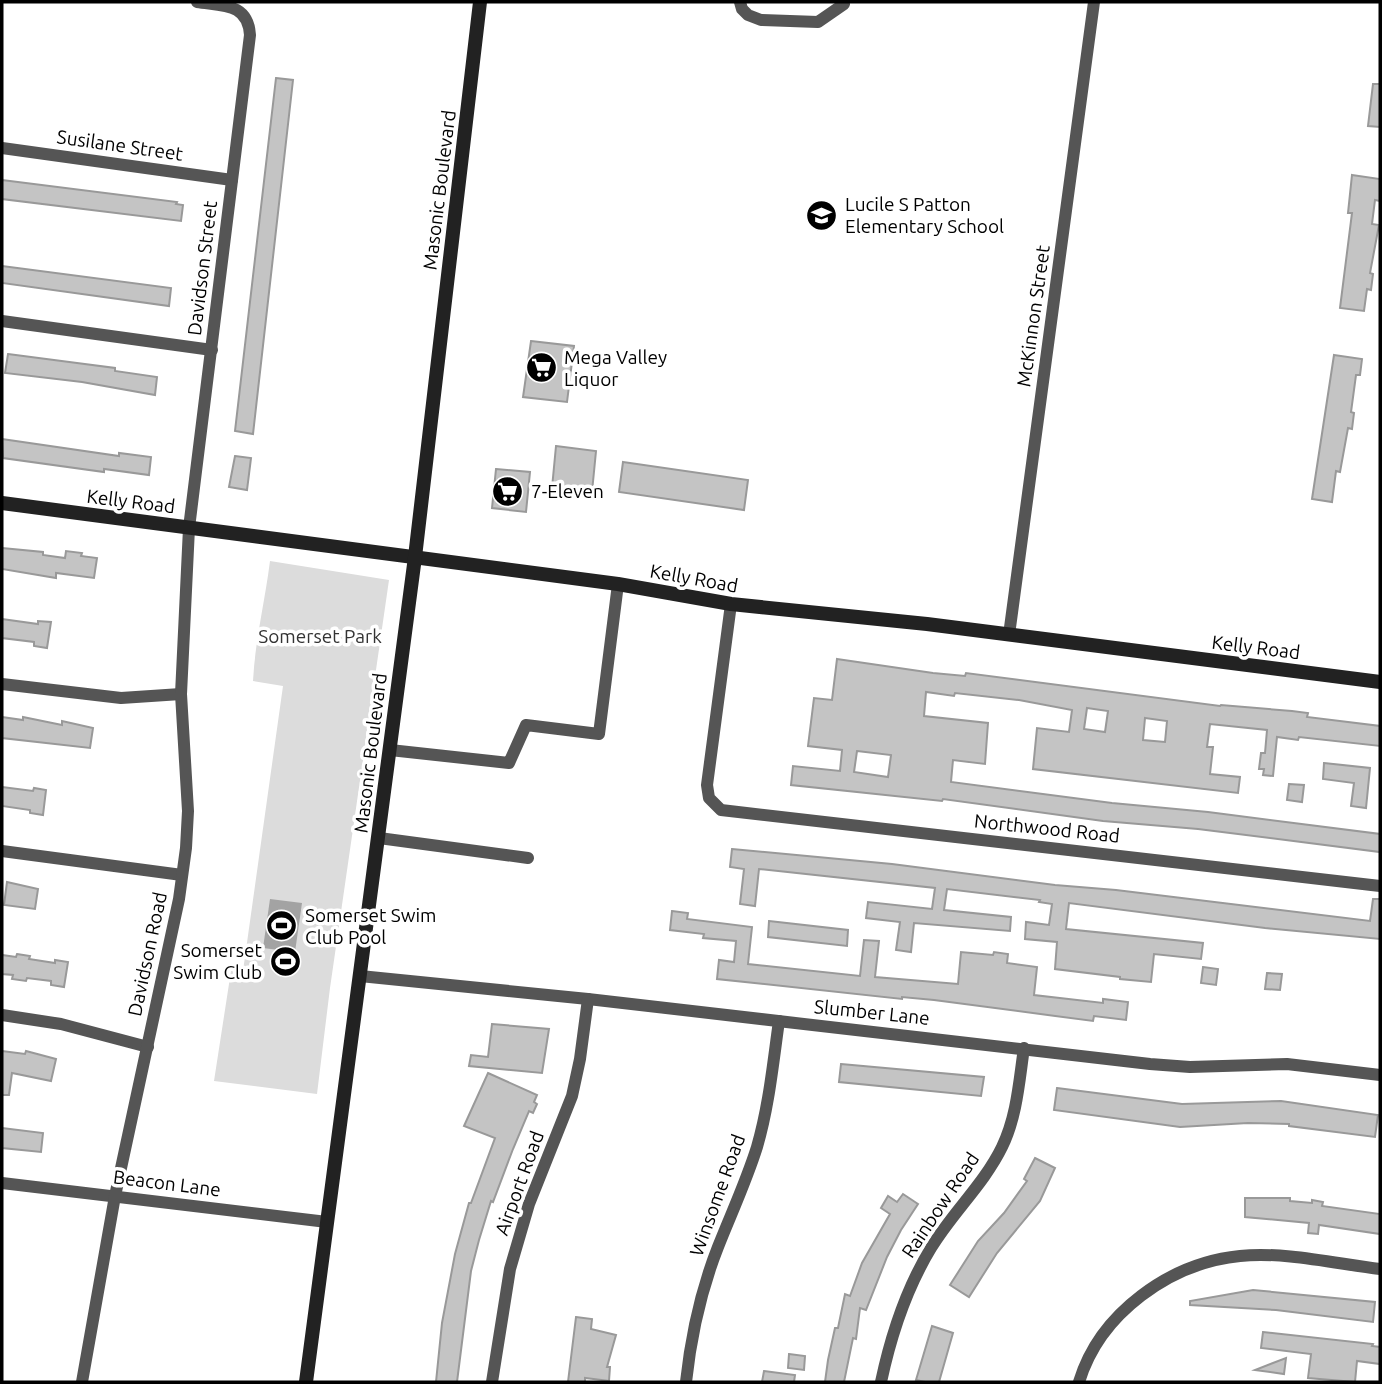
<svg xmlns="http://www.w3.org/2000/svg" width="1382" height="1384" viewBox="0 0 1382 1384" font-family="Ubuntu,sans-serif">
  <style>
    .green { fill: #dcdcdc }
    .water { fill: #a3a3a3 }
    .building { fill: #c4c4c4; stroke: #999; stroke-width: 2; fill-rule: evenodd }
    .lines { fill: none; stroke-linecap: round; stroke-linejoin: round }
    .street { stroke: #555; stroke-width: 12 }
    .secondary { stroke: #222; stroke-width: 14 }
    .labels { text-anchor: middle; stroke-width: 7; stroke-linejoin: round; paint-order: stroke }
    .street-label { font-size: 19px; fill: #000; stroke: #fff }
    .poi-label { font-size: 19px; fill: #000; stroke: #fff; text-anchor: start }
    .park-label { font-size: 19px; fill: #333; stroke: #fff }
  </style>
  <rect width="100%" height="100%" fill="#fff"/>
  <!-- green -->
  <path class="green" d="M270,561l119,19 -59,408 -13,106 -103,-13 17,-110h12l40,-285 -30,-5c2,-40 12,-80 17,-120z"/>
  <!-- water -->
  <path class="water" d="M270,899l32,4 -7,49 -32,-4z"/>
  <!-- building -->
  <g class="building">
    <path d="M276,78l17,2 -40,354 -18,-3z"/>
    <path d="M1373,84h7v43l-12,-1z"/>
    <path d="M1352,175l28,4v22l-5,-1 -3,24 7,1 -9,48 3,1 -2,16 -4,-1 -3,22 -24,-3 12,-95h-4z"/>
    <path d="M2,180l175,22 -1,2 7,1 -2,16 -179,-22z"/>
    <path d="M2,266l169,22 -2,18 -167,-23z"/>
    <path d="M531,341l43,5 -7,56 -44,-5z"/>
    <path d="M8,354l69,9 38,5v3l42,6 -2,18 -73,-13 -77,-9z"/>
    <path d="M1334,355l28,4 -2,16h-4l-5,37 3,1 -2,16 -4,-1 -8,44 -4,-1 -4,31 -20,-3z"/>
    <path d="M2,439l117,17v-3l32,4 -2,18 -45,-6v3l-101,-14z"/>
    <path d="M556,446l40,5 -4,41 -40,-4z"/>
    <path d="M235,456l16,2 -4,32 -18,-3z"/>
    <path d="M623,462l125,18 -4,30 -125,-18z"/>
    <path d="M496,469l34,3 -4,40 -34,-4z"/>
    <path d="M2,548l41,4v3l22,3 1,-7 16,2 -1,3 16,2 -3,20 -38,-5v5l-54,-9z"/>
    <path d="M2,619l36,5v-3l13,1 -4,26 -13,-2v-4l-32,-4z"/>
    <path d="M837,659l96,14 32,3 1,-3 254,33 1,-1 71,6 16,2 -1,4 73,9v20l-81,-9 -1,3 -21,-3 -4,39 -10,-1 1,-6h-5l2,-16h4l2,-23 -57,-6 -3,23h6l-3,27 30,3 -2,16 -205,-24 4,-41 32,4 3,-22 -53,-10 -64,-7 -1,3 -28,-4 -2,24 64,7 -3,41 -32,-4 -2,22 161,21 96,9 172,22v18l-182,-23 -95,-8 -160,-22 -1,2 -151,-16 2,-19 47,5 2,-21 -34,-4 6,-48 18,2zM1087,708l21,3 -3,21 -21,-3zM1145,718l22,3 -2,21 -22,-2zM857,751l34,4 -3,22 -34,-5z"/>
    <path d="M2,717l21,3v-3l39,8v-4l31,7 -3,20 -88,-10z"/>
    <path d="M1324,763l46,5 -4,40 -15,-2 3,-23 -31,-4z"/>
    <path d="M1289,784l15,1 -2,17 -15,-2z"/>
    <path d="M2,787l31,4 1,-3 12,2 -3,25 -13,-2v-3l-28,-4z"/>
    <path d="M732,849l160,15 163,21 61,5 254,31 3,-22h7v40l-115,-11 -196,-25 -3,26 137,14 -2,16 -47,-5 -3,28 -31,-3v-2l-65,-8 2,-27 -32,-3 1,-17 23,3 3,-21 -13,-2 1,-2 -93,-11 -3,21 67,7 -1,14 -96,-8 -3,29 -15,-2 4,-28 -34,-4 2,-16 64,7 3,-21 -176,-19 -4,37 -15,-2 4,-35 -14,-2z"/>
    <path d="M7,882l31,7 -3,20 -31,-4z"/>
    <path d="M672,911l16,2 -1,6 65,8 -4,37 112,12 4,-36 15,1 -4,36 83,7 3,-32 32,3 1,-3 14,2 -1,9 30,4 -3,28 69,8v-4l25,3 -2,18 -32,-4 -1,5 -159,-21 -32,-3v2l-185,-20 2,-19 15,2 2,-21 -33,-3 1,-4 -34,-4z"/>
    <path d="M769,921l79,9 -1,16 -79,-9z"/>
    <path d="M17,954l13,2 -1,3 26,4v-3l13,2 -4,25 -13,-2v-4l-24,-3 -1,3 -14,-2 1,-4 -11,-1v-19l14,2z"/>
    <path d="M1203,967l15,2 -2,16 -15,-2z"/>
    <path d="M1267,973l15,1 -2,16 -15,-1z"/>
    <path d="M492,1024l57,5 -7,44 -73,-7 2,-11 17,2z"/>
    <path d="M2,1051l23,3 1,-3 30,8 -5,22 -39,-8 -3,22h-7z"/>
    <path d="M841,1064l143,13 -3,19 -142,-14z"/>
    <path d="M488,1073l49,22 -3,7 3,2 -4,9 -4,-2 -16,38 -20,53 -2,-1 -12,39 -8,31 -14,111h-21l6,-59 13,-69 14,-51h2l24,-65 -31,-12z"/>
    <path d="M1057,1088l125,16 99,-3 97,14 -3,22 -86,-11v-2l-41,-1 -68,4 -126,-17z"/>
    <path d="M2,1128l41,5 -2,19 -39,-4z"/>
    <path d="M1035,1158l20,10 -15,33 -43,52 -28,44 -19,-12 28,-44 26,-28 23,-32 -3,-2z"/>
    <path d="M903,1194l15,10 -17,26 -14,27 -21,53 -6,-2 -4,31 -3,-1 -9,44h-19l3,-22 7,-32h3l7,-34 5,2 12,-33 28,-49 -9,-6 7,-12 9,6z"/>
    <path d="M1245,1198h45v3l22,2v-3l11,2 -1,4 58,8v20l-61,-9 -1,9 -10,-1 1,-10 -64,-6z"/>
    <path d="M1253,1290l122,12 -2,20 -97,-12 -86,-5v-4z"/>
    <path d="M576,1317l16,2 -1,10 25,6 -9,32h3l-1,14 -24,-3v4h-17z"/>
    <path d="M932,1326l21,7 -14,49h-14l-9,-2z"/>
    <path d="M1263,1332l110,12 -1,2 8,1v17l-23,-3 -2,21 -47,-4 3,-24 -50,-6z"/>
    <path d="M789,1354l16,2 -1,14 -16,-2z"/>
    <path d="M1286,1358l-2,16 -29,-4z"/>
    <path d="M764,1371l31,4 -1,7h-32z"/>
  </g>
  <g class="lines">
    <!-- street -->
    <g class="street">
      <path d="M740,2l2,7 6,6 13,5 57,2 26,-18"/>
      <path d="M2,148l230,32"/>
      <path d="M2,321l210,29"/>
      <path d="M731,604l-24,181 2,13 12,12 659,76"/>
      <path d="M1009,635l85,-633"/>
      <path d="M2,684l119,14 60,-4"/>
      <path d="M390,750l119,13 17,-38 73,9 19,-150"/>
      <path d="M379,838l149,20"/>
      <path d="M2,851l180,24"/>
      <path d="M360,976l228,23 562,65 40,3 97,-3 93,11"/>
      <path d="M2,1015l59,9 87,23"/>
      <path d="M2,1183l325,39"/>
      <path d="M82,1382l33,-186 64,-297 7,-51 2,-37 -7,-117 8,-166 61,-493c-2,-32 -27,-29 -53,-33"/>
      <path d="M492,1382l18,-113 19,-65 43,-108 8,-37 8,-60"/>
      <path d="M686,1382c5,-46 15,-92 32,-135 13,-33 28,-65 39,-100 12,-41 16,-84 22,-126"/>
      <path d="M881,1382c10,-47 25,-93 50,-134 21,-35 53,-64 71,-101 15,-31 17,-65 22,-99"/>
      <path d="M1079,1382c21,-69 91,-119 161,-126 42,-5 98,8 140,13"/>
    </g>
    <!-- secondary -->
    <g class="secondary">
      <path d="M2,503l616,81 113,20 196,20 453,58"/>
      <path d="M306,1382l109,-825 65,-555"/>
    </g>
  </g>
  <!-- icons -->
  <defs>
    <symbol id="school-disc" viewBox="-11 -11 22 22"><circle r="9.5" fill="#000" stroke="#fff"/><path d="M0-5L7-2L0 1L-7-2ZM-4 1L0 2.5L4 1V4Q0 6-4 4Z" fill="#fff"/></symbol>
    <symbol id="supermarket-disc" viewBox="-11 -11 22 22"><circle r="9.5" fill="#000" stroke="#fff"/><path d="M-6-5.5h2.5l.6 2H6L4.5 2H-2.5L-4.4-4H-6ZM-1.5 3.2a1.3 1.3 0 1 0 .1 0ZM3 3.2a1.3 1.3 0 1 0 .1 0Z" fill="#fff"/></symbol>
    <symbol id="stadium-disc" viewBox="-11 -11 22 22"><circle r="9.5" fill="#000" stroke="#fff"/><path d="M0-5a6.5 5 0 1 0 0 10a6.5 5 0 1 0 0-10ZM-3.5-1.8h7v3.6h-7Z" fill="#fff"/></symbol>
  </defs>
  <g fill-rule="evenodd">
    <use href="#school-disc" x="804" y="198" width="35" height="35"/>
    <use href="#supermarket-disc" x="524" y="350" width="35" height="35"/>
    <use href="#supermarket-disc" x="490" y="474" width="35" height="35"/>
    <use href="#stadium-disc" x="264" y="908" width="35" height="35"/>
    <use href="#stadium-disc" x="268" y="944" width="35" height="35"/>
  </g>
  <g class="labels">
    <!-- street labels -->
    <g class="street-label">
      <text transform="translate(120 145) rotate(8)" y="7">Susilane Street</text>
      <text transform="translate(439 190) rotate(-83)" y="7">Masonic Boulevard</text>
      <text transform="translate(202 268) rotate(-83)" y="7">Davidson Street</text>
      <text transform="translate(1033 316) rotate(-82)" y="7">McKinnon Street</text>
      <text transform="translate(131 501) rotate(7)" y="7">Kelly Road</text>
      <text transform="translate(694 578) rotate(10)" y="7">Kelly Road</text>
      <text transform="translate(1256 647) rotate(7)" y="7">Kelly Road</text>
      <text transform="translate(370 753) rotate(-83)" y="7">Masonic Boulevard</text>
      <text transform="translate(1047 828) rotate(6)" y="7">Northwood Road</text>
      <text transform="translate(147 954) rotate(-78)" y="7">Davidson Road</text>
      <text transform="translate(872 1012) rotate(6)" y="7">Slumber Lane</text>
      <text transform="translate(167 1183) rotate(7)" y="7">Beacon Lane</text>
      <text transform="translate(519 1183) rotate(-70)" y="7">Airport Road</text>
      <text transform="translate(717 1195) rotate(-70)" y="7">Winsome Road</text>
      <text transform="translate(940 1205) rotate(-56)" y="7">Rainbow Road</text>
    </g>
    <!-- poi labels -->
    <g class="poi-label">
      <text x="845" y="211">Lucile S Patton<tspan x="845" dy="22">Elementary School</tspan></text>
      <text x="564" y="364">Mega Valley<tspan x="564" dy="22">Liquor</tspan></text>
      <text x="531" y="498">7-Eleven</text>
      <text x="305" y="922">Somerset Swim<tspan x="305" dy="22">Club Pool</tspan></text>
      <text x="262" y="957" text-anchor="end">Somerset<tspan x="262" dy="22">Swim Club</tspan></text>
    </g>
    <!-- park labels -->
    <g class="park-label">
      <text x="320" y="643">Somerset Park</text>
    </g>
  </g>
  <!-- border -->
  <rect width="1382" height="1384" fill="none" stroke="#000000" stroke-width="7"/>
</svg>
